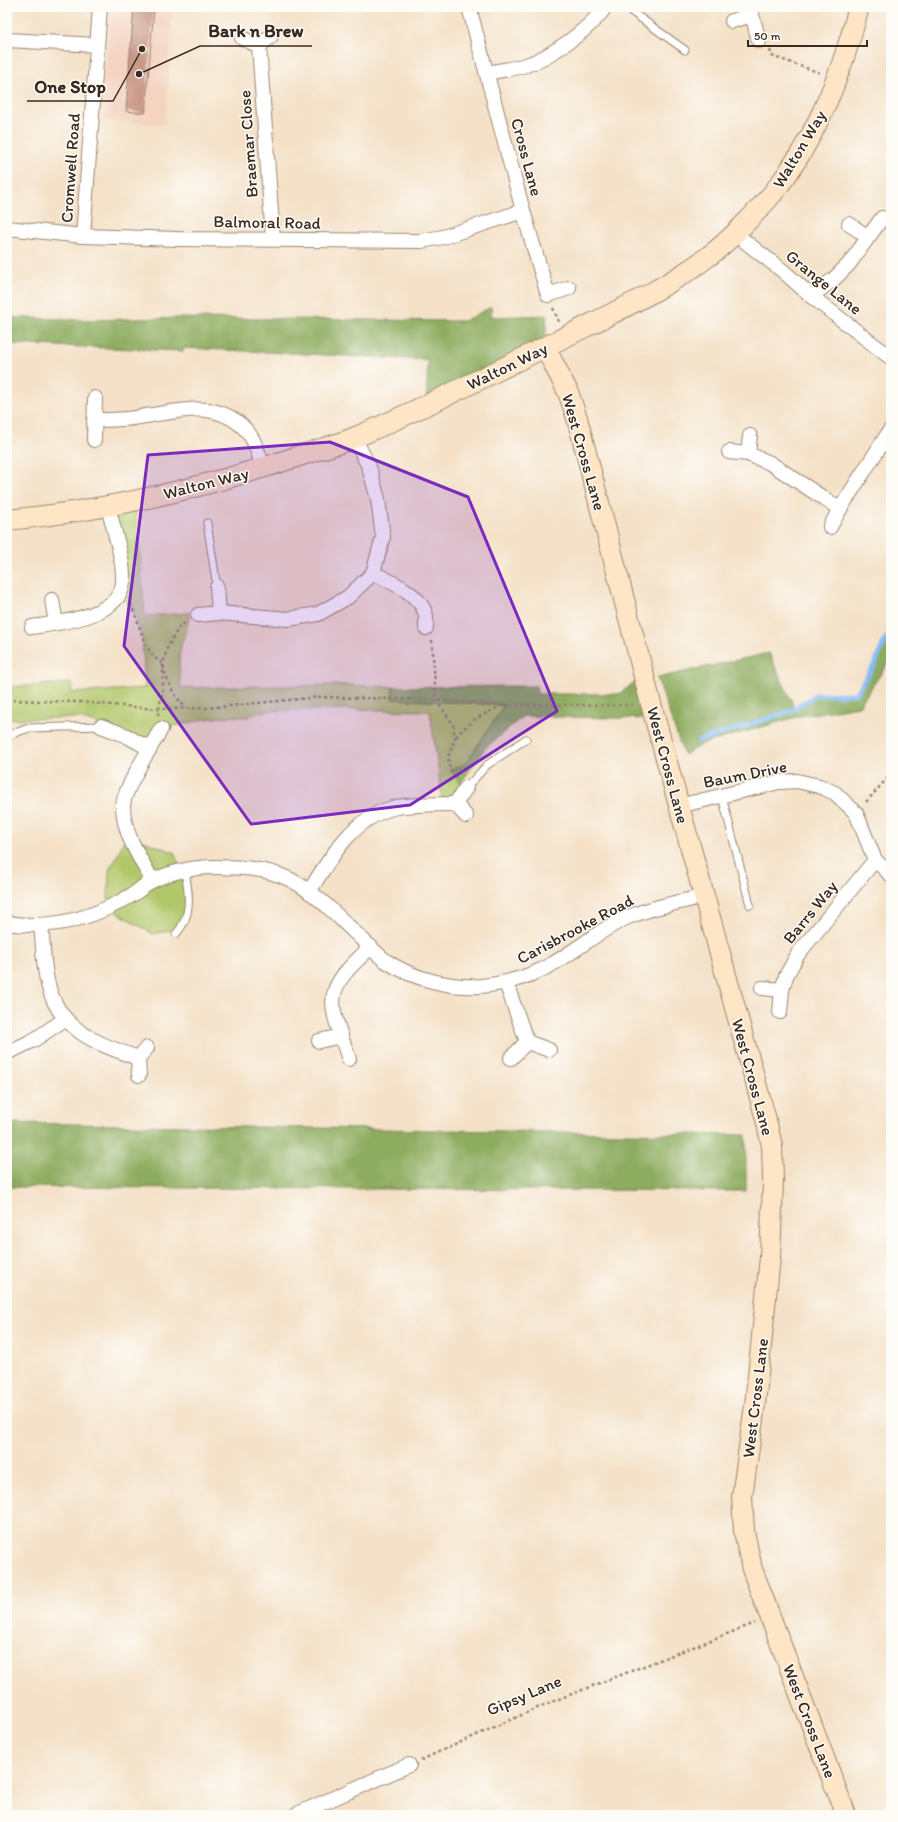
<svg xmlns="http://www.w3.org/2000/svg" width="898" height="1822" viewBox="0 0 898 1822" font-family="Itim,sans-serif">
  <style>
    .built { fill: #f4d3c0 }
    .green { fill: #b2c76b; stroke: #767844 }
    .forest { fill: #8dac5f; stroke: #646b3e }
    .lines { fill: none; stroke-linecap: round; stroke-linejoin: round }
    .stream { stroke: #85bbf4; stroke-width: 5 }
    .building { fill: #c99887 }
    .lane-casing { stroke: #988672; stroke-width: 9 }
    .street-casing { stroke: #988672; stroke-width: 16 }
    .secondary-casing { stroke: #988672; stroke-width: 22 }
    .path { stroke: #988672; stroke-width: 2.5; stroke-dasharray: 3 3; stroke-linecap: butt }
    .lane { stroke: #fff; stroke-width: 7 }
    .street { stroke: #fff; stroke-width: 14 }
    .secondary { stroke: #fee5c5; stroke-width: 20 }
    .marked { fill: #7b2cbf; fill-opacity: 0.2; stroke: #7b2cbf; stroke-width: 3; stroke-linejoin: round }
    .labels { text-anchor: middle; stroke-width: 3; stroke-linejoin: round; paint-order: stroke }
    .street-label { font-size: 17px; fill: #3b2a1e; stroke: #fdfcf7 }
    .leader { fill: none; stroke: #3b2a1e; stroke-width: 1.5 }
    .callout-dot { fill: #3b2a1e; stroke: #fdfcf7; stroke-width: 1.5 }
    .callout-label { font-size: 18px; text-anchor: middle; font-weight: bold; fill: #3b2a1e; stroke: #fdfcf7; stroke-width: 3; stroke-linejoin: round; paint-order: stroke }
  </style>
  <rect width="100%" height="100%" fill="#fdfcf7"/>
  <filter id="ink" filterUnits="userSpaceOnUse"><feTurbulence type="fractalNoise" baseFrequency=".025" numOctaves="2"/><feDisplacementMap in="SourceGraphic" scale="8" xChannelSelector="R" yChannelSelector="G"/><feConvolveMatrix kernelMatrix="1 2 1 2 8 2 1 2 1" color-interpolation-filters="sRGB"/></filter>
  <filter id="wash" filterUnits="userSpaceOnUse"><feTurbulence type="fractalNoise" baseFrequency=".012" numOctaves="4" result="noise"/><feDisplacementMap in="SourceGraphic" scale="16" xChannelSelector="R" yChannelSelector="G"/><feGaussianBlur stdDeviation="0.9" result="paint"/><feColorMatrix in="noise" values="0 0 0 0 0 0 0 0 0 0 0 0 0 0 0 0 0 1.4 0 .05"/><feComposite in="paint" operator="in"/></filter>
  <g filter="url(#wash)">
    <rect width="100%" height="100%" fill="#f4e1c7"/>
    <!-- built -->
    <path class="built" d="M110,7h63l-8,118 -63,-5z"/>
    <!-- green -->
    <g class="green">
      <path d="M135,500l10,116 44,-3c0,12 -5,21 -8,33 -3,14 -2,28 0,42l163,-3 49,2v12l111,6 -35,54 -14,17 11,12 -23,16 -13,-93 -89,-2 -76,2 -18,6 -16,-1 -26,3 -44,10 -11,20 -38,-20 -32,-11 -73,1v-32l64,-4 1,10 73,-5 -3,-53 -8,-24 -14,-18 -12,-87z"/>
      <path d="M130,836l44,16 15,38 -6,37 -30,7 -35,-21 -10,-14 1,-30 7,-10 7,-17z"/>
    </g>
    <!-- forest -->
    <g class="forest">
      <path d="M491,307l1,10 55,-2 -2,32 -119,58 2,-45 -244,-12 -1,3 -176,-7v-27l73,3 104,-2 280,3z"/>
      <path d="M891,634v25l-32,47 -59,10 -98,28 -18,11 -27,-77 112,-25 26,56 21,-14 40,-1 19,-30 11,-26z"/>
      <path d="M644,676l11,43 -132,-3 -38,32 -24,35 -11,-14 12,-3 7,-7 35,-54 -111,-6v-12l143,-1 1,8h82z"/>
      <path d="M7,1123l739,12v56l-739,-4z"/>
    </g>
    <g class="lines">
      <!-- stream -->
      <path class="stream" d="M699,741l92,-30 25,-16 40,-1 19,-30 11,-26 5,-4"/>
    </g>
    <g id="blocks">
      <!-- building -->
      <path class="building" d="M134,7h20l-9,106 -19,-2z"/>
    </g>
  </g>
  <g filter="url(#ink)">
    <use href="#blocks" fill-opacity="0" stroke="#988672" stroke-width="1"/>
    <g class="lines">
      <defs>
        <g id="lane">
          <path d="M625,7l60,43"/>
          <path d="M207,523l10,64"/>
          <path d="M12,734l17,-6 72,-2"/>
          <path d="M466,788l21,-23 39,-26"/>
          <path d="M722,796l28,109"/>
          <path d="M176,934c17,-19 13,-40 9,-63"/>
        </g>
        <g id="street">
          <path d="M469,7l54,204 25,84 21,-7"/>
          <path d="M750,7l9,34"/>
          <path d="M732,21l20,-6"/>
          <path d="M242,38l17,8 12,-10"/>
          <path d="M7,40l90,5"/>
          <path d="M259,46l14,193"/>
          <path d="M487,73c13,-3 27,-4 39,-8 25,-8 65,-37 79,-58"/>
          <path d="M849,224l19,13"/>
          <path d="M7,228l76,8 95,3 243,2 22,-4 80,-26"/>
          <path d="M734,233l49,38 28,25 80,62"/>
          <path d="M83,236l17,-229"/>
          <path d="M811,296l23,-17 15,-15 33,-46"/>
          <path d="M94,420c16,0 31,0 46,-3 37,-5 75,-19 105,12 10,10 14,26 18,39"/>
          <path d="M94,440l1,-42"/>
          <path d="M729,452l19,2 22,9 70,46"/>
          <path d="M748,454l2,-18"/>
          <path d="M830,527l10,-18 51,-80"/>
          <path d="M373,573c18,9 44,19 52,39 2,5 1,11 1,16"/>
          <path d="M217,587l2,26"/>
          <path d="M52,600l4,23"/>
          <path d="M198,615l21,-2 69,6 30,-5 30,-17 25,-24 10,-36 -5,-38 -9,-32 -15,-30"/>
          <path d="M32,627c26,-4 90,-10 91,-46 1,-23 -10,-52 -15,-75"/>
          <path d="M101,726l24,9 25,14"/>
          <path d="M466,788l-11,16 11,12"/>
          <path d="M679,806l100,-24 18,-1 22,5 16,7 21,20 19,47 16,15"/>
          <path d="M152,880c-12,-22 -29,-47 -29,-74 0,-16 29,-61 38,-77"/>
          <path d="M309,892c21,-34 45,-77 88,-85 19,-3 39,-3 58,-3"/>
          <path d="M7,923c44,7 87,-5 125,-28 7,-4 14,-12 22,-15 17,-8 40,-13 60,-13 25,0 52,1 75,12 30,15 53,42 77,64 6,6 13,13 20,18 27,18 64,27 95,25 21,-2 41,-7 60,-16 30,-14 54,-38 85,-52 24,-11 52,-15 78,-22"/>
          <path d="M41,925c2,18 2,38 6,55 10,50 49,63 91,78"/>
          <path d="M506,983l21,59"/>
          <path d="M762,988l20,2"/>
          <path d="M780,1012l2,-22 4,-14 12,-22 77,-94"/>
          <path d="M319,1041l22,-5"/>
          <path d="M7,1053l27,-13 31,-21"/>
          <path d="M511,1058l16,-16 22,8"/>
          <path d="M349,1059c-21,-60 -28,-67 22,-112"/>
          <path d="M139,1075l-1,-17 9,-10"/>
          <path d="M295,1815l114,-50"/>
        </g>
        <g id="secondary">
          <path d="M545,347l23,45 9,26 78,301 110,397 7,30 1,35 -3,76 -15,148 -13,92 2,34 8,38 94,246"/>
          <path d="M7,520c98,-9 196,-32 289,-63 20,-7 41,-12 60,-20 68,-29 135,-63 201,-96 51,-26 106,-50 152,-85 19,-14 49,-45 64,-63 43,-53 69,-120 86,-186"/>
        </g>
      </defs>
      <!-- lane casing -->
      <use href="#lane" class="lane-casing"/>
      <!-- street casing -->
      <use href="#street" class="street-casing"/>
      <!-- secondary casing -->
      <use href="#secondary" class="secondary-casing"/>
      <!-- path -->
      <g class="path">
        <path d="M770,50l2,6 48,17"/>
        <path d="M553,308l6,14"/>
        <path d="M130,604c12,20 11,47 33,60 4,18 10,31 23,44"/>
        <path d="M432,640l4,60 17,24 2,14 -7,19 2,12 6,9"/>
        <path d="M7,700l73,2 77,7 50,-1 112,-11 117,3 68,5h129"/>
        <path d="M158,715l5,-28v-23l4,-16 12,-21 7,-5"/>
        <path d="M456,737c13,-16 29,-24 48,-32"/>
        <path d="M866,802l25,-28"/>
        <path d="M421,1760l125,-56 209,-81"/>
      </g>
      <!-- lane -->
      <use href="#lane" class="lane"/>
      <!-- street -->
      <use href="#street" class="street"/>
      <!-- secondary -->
      <use href="#secondary" class="secondary"/>
    </g>
  </g>
  <!-- marked area -->
  <path class="marked" d="M330,442l138,55 89,214 -147,94 -159,19 -127,-178 24,-191z"/>
  <g class="labels">
    <!-- street labels -->
    <g class="street-label">
      <text transform="translate(248 144) rotate(-94)" y="6">Braemar Close</text>
      <text transform="translate(799 149) rotate(-59)" y="6">Walton Way</text>
      <text transform="translate(527 157) rotate(75)" y="6">Cross Lane</text>
      <text transform="translate(70 168) rotate(-86)" y="6">Cromwell Road</text>
      <text transform="translate(267 222) rotate(1)" y="6">Balmoral Road</text>
      <text transform="translate(824 282) rotate(39)" y="6">Grange Lane</text>
      <text transform="translate(507 366) rotate(-26)" y="6">Walton Way</text>
      <text transform="translate(584 452) rotate(74)" y="6">West Cross Lane</text>
      <text transform="translate(206 483) rotate(-14)" y="6">Walton Way</text>
      <text transform="translate(668 765) rotate(75)" y="6">West Cross Lane</text>
      <text transform="translate(745 774) rotate(-11)" y="6">Baum Drive</text>
      <text transform="translate(810 912) rotate(-51)" y="6">Barrs Way</text>
      <text transform="translate(575 929) rotate(-28)" y="6">Carisbrooke Road</text>
      <text transform="translate(753 1077) rotate(75)" y="6">West Cross Lane</text>
      <text transform="translate(755 1398) rotate(-83)" y="6">West Cross Lane</text>
      <text transform="translate(524 1695) rotate(-23)" y="6">Gipsy Lane</text>
      <text transform="translate(810 1721) rotate(69)" y="6">West Cross Lane</text>
    </g>
  </g>
  <!-- callouts -->
  <path class="leader" d="M139 74L200 46H312M142 49L113 101H27"/>
  <g class="callout-dot">
    <circle cx="139" cy="74" r="4"/>
    <circle cx="142" cy="49" r="4"/>
  </g>
  <g class="callout-label">
    <text x="256" y="37">Bark n Brew</text>
    <text x="70" y="93">One Stop</text>
  </g>
  <!-- margin -->
  <rect width="898" height="1822" fill="none" stroke="#fdfcf7" stroke-width="24"/>
  <!-- scale -->
  <path d="M748 40v6h119v-6" fill="none" stroke="#3b2a1e" stroke-width="2"/>
  <text x="754" y="40" font-size="12" fill="#3b2a1e" stroke="#fdfcf7" stroke-width="3" paint-order="stroke">50 m</text>
</svg>
